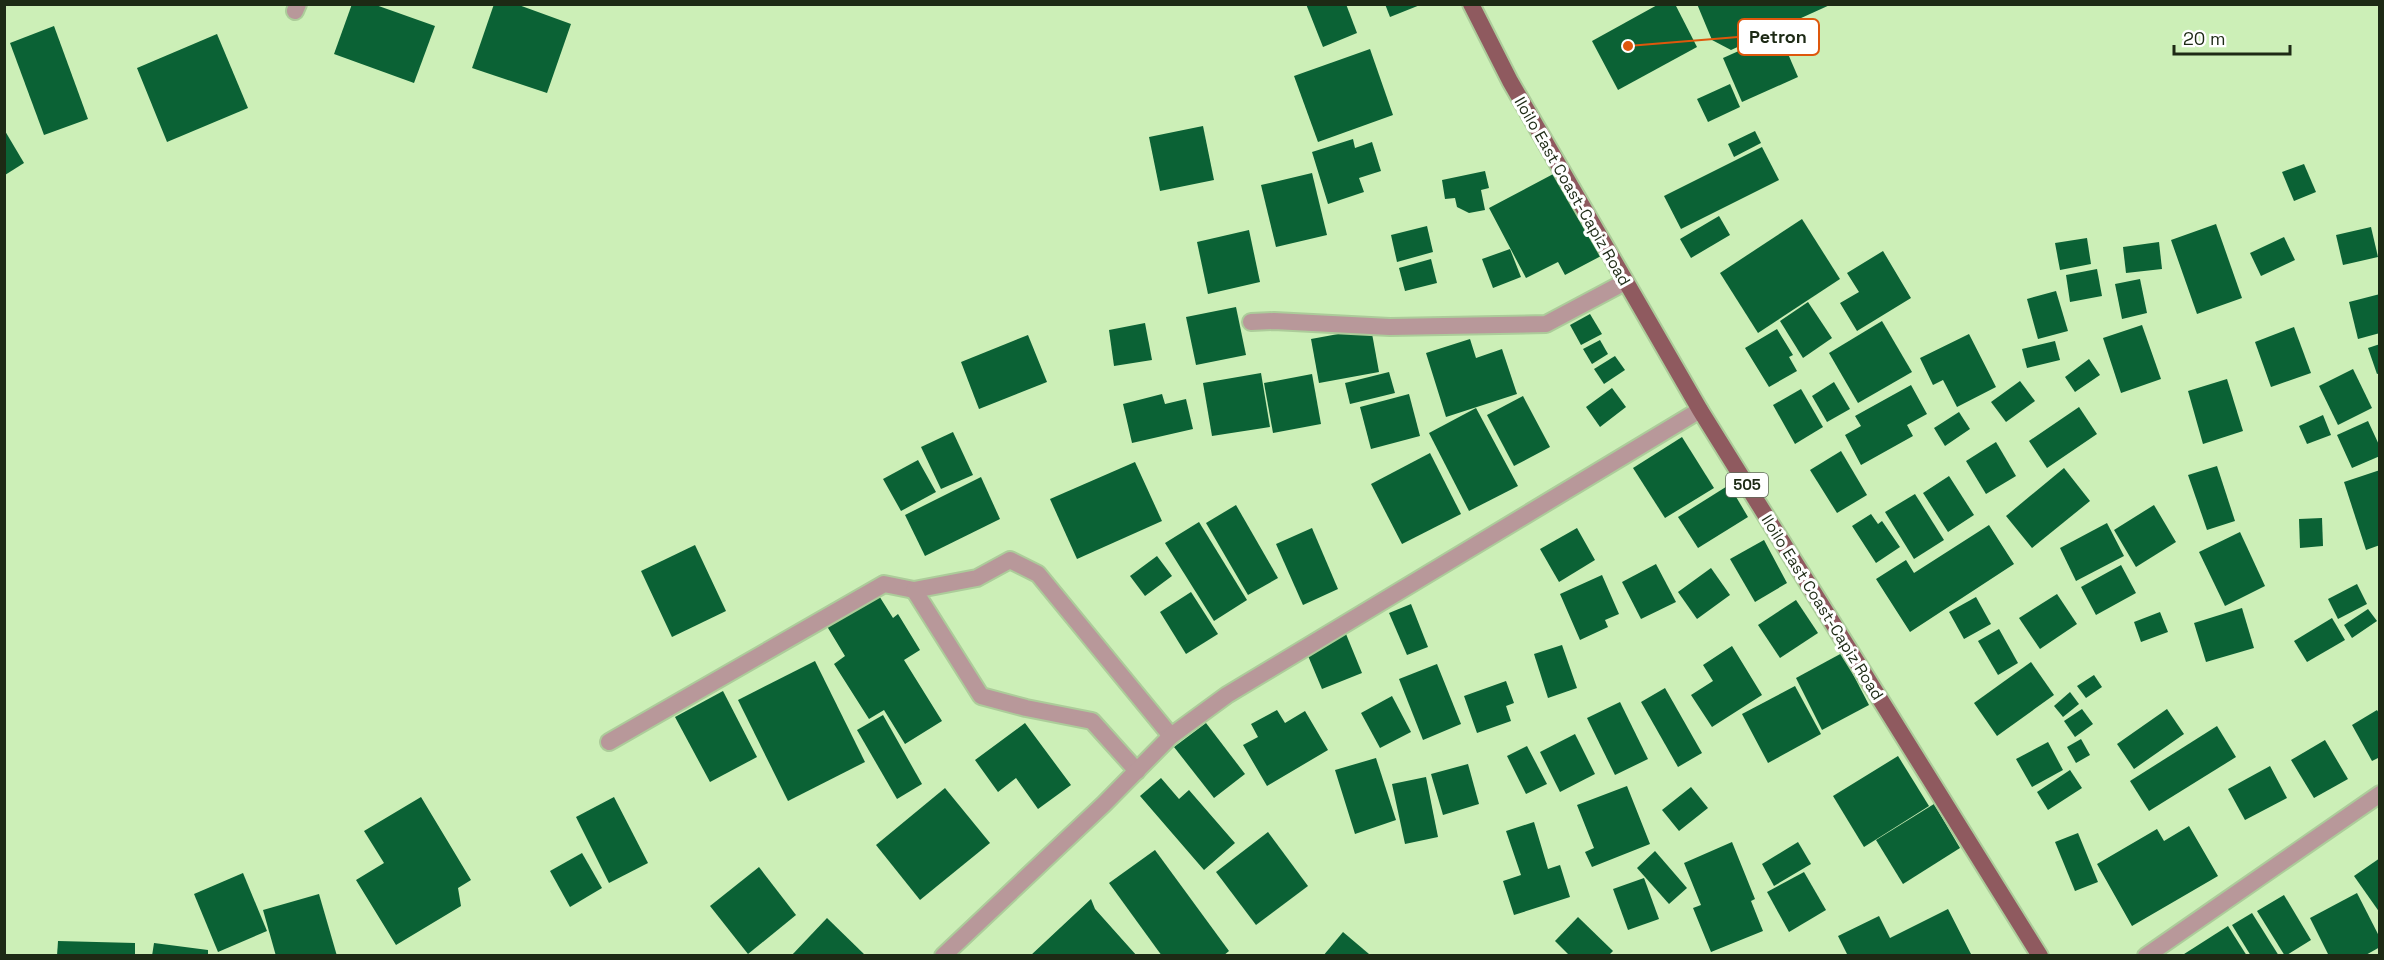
<svg xmlns="http://www.w3.org/2000/svg" width="2384" height="960" viewBox="0 0 2384 960" font-family="'Space Grotesk',sans-serif">
  <style>
    .building { fill: #0b6235 }
    .lines { fill: none; stroke-linecap: round; stroke-linejoin: round }
    .minor-casing { stroke: #accc9a; stroke-width: 20 }
    .primary-casing { stroke: #accc9a; stroke-width: 20 }
    .minor { stroke: #b8989a; stroke-width: 16 }
    .primary { stroke: #8f5a5f; stroke-width: 16 }
    .labels { text-anchor: middle; stroke-width: 6; stroke-linejoin: round; paint-order: stroke }
    .shield { fill: #fff; stroke: #616a5b; stroke-width: 1.5 }
    .shield-label { font-size: 15px; font-weight: bold; fill: #1d2a15 }
    .street-label { font-size: 16px; fill: #1d2a15; stroke: #fff }
    .leader { fill: none; stroke: #de570c; stroke-width: 2 }
    .callout-dot { fill: #de570c; stroke: #fff; stroke-width: 2 }
    .callout { fill: #fff; stroke: #de570c; stroke-width: 2 }
    .callout-label { font-size: 18px; text-anchor: middle; font-weight: bold; fill: #1d2a15 }
  </style>
  <rect width="100%" height="100%" fill="#ccefb7"/>
  <!-- building -->
  <g class="building">
    <path d="M352,4h21l62,22 -21,57 -80,-29z"/>
    <path d="M494,4h22l55,20 -24,69 -75,-25z"/>
    <path d="M1306,4h40l11,29 -34,14z"/>
    <path d="M1385,4h35v1l-30,12z"/>
    <path d="M1659,4h16l22,43 -79,43 -26,-49z"/>
    <path d="M1697,4h135l-101,46 -19,-10z"/>
    <path d="M54,26l34,93 -44,16 -34,-92z"/>
    <path d="M1779,33l19,44 -56,25 -19,-44z"/>
    <path d="M217,34l31,74 -81,34 -30,-74z"/>
    <path d="M1370,49l23,66 -75,27 -24,-66z"/>
    <path d="M1730,84l10,23 -32,15 -11,-23z"/>
    <path d="M1203,126l11,54 -54,11 -11,-54z"/>
    <path d="M5,131l19,32 -19,12z"/>
    <path d="M1755,131l6,12 -27,14 -6,-13z"/>
    <path d="M1353,139l2,9 17,-6 9,29 -22,7 5,14 -36,12 -16,-52z"/>
    <path d="M1762,147l17,33 -98,49 -17,-33z"/>
    <path d="M2304,164l12,28 -22,9 -12,-29z"/>
    <path d="M1485,171l4,17 -8,2 4,20 -16,3 -12,-6 -2,-9 -10,1 -3,-19z"/>
    <path d="M1557,172l44,84 -36,19 -7,-13 -32,16 -37,-70z"/>
    <path d="M1312,173l15,62 -51,12 -15,-62z"/>
    <path d="M1719,216l11,19 -39,23 -11,-19z"/>
    <path d="M1802,219l38,60 -82,54 -38,-60z"/>
    <path d="M2216,224l26,74 -45,16 -26,-74z"/>
    <path d="M1427,226l6,26 -36,10 -6,-27z"/>
    <path d="M2371,227l7,30 -35,8 -7,-30z"/>
    <path d="M1249,230l11,52 -52,12 -11,-52z"/>
    <path d="M2284,237l11,23 -34,16 -11,-23z"/>
    <path d="M2087,238l4,26 -31,6 -5,-27z"/>
    <path d="M2159,242l3,27 -36,4 -3,-26z"/>
    <path d="M1510,249l11,28 -28,11 -11,-29z"/>
    <path d="M1883,251l28,47 -54,33 -17,-28 19,-11 -12,-19z"/>
    <path d="M1431,259l6,24 -32,8 -6,-23z"/>
    <path d="M2097,269l5,27 -32,6 -4,-27z"/>
    <path d="M2140,279l7,34 -25,6 -7,-35z"/>
    <path d="M2056,291l12,40 -30,8 -11,-40z"/>
    <path d="M2380,294v39l-22,6 -9,-37z"/>
    <path d="M1808,302l24,36 -29,20 -23,-37z"/>
    <path d="M1236,307l10,48 -50,10 -10,-48z"/>
    <path d="M1590,314l12,20 -21,11 -11,-20z"/>
    <path d="M1882,321l30,51 -54,31 -29,-50z"/>
    <path d="M1145,323l7,37 -38,6 -5,-36z"/>
    <path d="M2142,325l19,54 -40,14 -18,-55z"/>
    <path d="M2294,327l17,46 -40,14 -16,-45z"/>
    <path d="M1371,328l8,44 -60,11 -8,-44z"/>
    <path d="M1777,329l16,26 -4,2 8,14 -28,16 -24,-39z"/>
    <path d="M1969,334l27,53 -39,20 -14,-27 -10,5 -13,-27z"/>
    <path d="M1028,335l19,47 -68,27 -18,-47z"/>
    <path d="M1470,339l6,19 26,-9 15,45 -71,23 -20,-64z"/>
    <path d="M1600,340l8,14 -16,10 -9,-15z"/>
    <path d="M2055,341l5,19 -33,8 -5,-19z"/>
    <path d="M2380,344v29l-3,1 -9,-26z"/>
    <path d="M1615,356l10,14 -21,14 -10,-15z"/>
    <path d="M2089,359l11,16 -25,17 -10,-15z"/>
    <path d="M2353,369l19,39 -34,17 -19,-39z"/>
    <path d="M1389,372l6,21 -45,11 -5,-21z"/>
    <path d="M1261,373l9,54 -58,9 -9,-53z"/>
    <path d="M1312,374l9,50 -48,9 -9,-50z"/>
    <path d="M2227,379l16,52 -40,13 -15,-53z"/>
    <path d="M2020,381l15,20 -29,21 -15,-20z"/>
    <path d="M1834,382l16,27 -23,13 -15,-26z"/>
    <path d="M1911,385l16,29 -20,11 6,11 -52,29 -16,-30 16,-9 -6,-10z"/>
    <path d="M1612,388l14,19 -26,20 -14,-20z"/>
    <path d="M1801,389l22,38 -28,17 -22,-39z"/>
    <path d="M1162,394l3,10 21,-5 7,30 -61,14 -9,-39z"/>
    <path d="M1409,394l11,42 -49,13 -11,-42z"/>
    <path d="M1523,396l27,51 -36,19 -27,-51z"/>
    <path d="M2079,407l18,27 -50,34 -18,-27z"/>
    <path d="M1476,408l42,78 -49,25 -40,-78z"/>
    <path d="M1959,412l11,17 -25,17 -11,-18z"/>
    <path d="M2323,415l8,20 -24,9 -8,-18z"/>
    <path d="M2368,421l12,26v9l-28,12 -15,-33z"/>
    <path d="M953,432l20,43 -32,14 -20,-42z"/>
    <path d="M1682,437l32,51 -49,30 -32,-50z"/>
    <path d="M1996,442l20,34 -30,18 -20,-33z"/>
    <path d="M1841,451l26,44 -30,18 -27,-43z"/>
    <path d="M1430,453l31,61 -59,30 -31,-60z"/>
    <path d="M918,460l18,32 -35,19 -18,-32z"/>
    <path d="M1135,462l27,59 -85,38 -27,-60z"/>
    <path d="M2217,466l18,55 -28,9 -19,-55z"/>
    <path d="M2064,468l26,33 -58,47 -26,-32z"/>
    <path d="M2380,470v75l-14,5 -22,-68z"/>
    <path d="M1949,476l25,39 -26,17 -25,-39z"/>
    <path d="M981,477l19,42 -75,37 -20,-41z"/>
    <path d="M1729,485l19,32 -50,31 -20,-31z"/>
    <path d="M1915,494l29,46 -30,19 -29,-47z"/>
    <path d="M1236,505l42,73 -30,17 -42,-72z"/>
    <path d="M2154,505l22,37 -40,25 -22,-37z"/>
    <path d="M1871,514l7,10 4,-3 18,26 -24,16 -24,-37z"/>
    <path d="M2322,518l1,28 -23,2 -1,-29z"/>
    <path d="M1199,522l48,78 -33,21 -49,-78z"/>
    <path d="M2107,523l17,33 -48,25 -16,-33z"/>
    <path d="M1989,525l25,39 -104,68 -34,-53 30,-19 8,13z"/>
    <path d="M1312,528l26,61 -35,16 -27,-61z"/>
    <path d="M1577,528l18,32 -36,22 -19,-33z"/>
    <path d="M2240,532l25,54 -40,20 -26,-54z"/>
    <path d="M1764,540l23,43 -32,19 -25,-43z"/>
    <path d="M695,545l31,66 -54,26 -31,-66z"/>
    <path d="M1157,556l15,20 -27,20 -15,-20z"/>
    <path d="M1656,564l20,38 -35,17 -19,-37z"/>
    <path d="M2121,565l15,28 -40,22 -15,-28z"/>
    <path d="M1711,568l19,27 -33,24 -19,-27z"/>
    <path d="M1602,575l17,39 -14,6 3,7 -28,13 -20,-46z"/>
    <path d="M2357,584l10,20 -29,15 -10,-20z"/>
    <path d="M876,591l17,27 5,-4 22,36 -16,10 38,61 -37,23 -21,-34 -15,9 -35,-55 11,-8 -20,-33z"/>
    <path d="M1191,592l27,42 -32,20 -26,-42z"/>
    <path d="M2057,594l20,30 -37,25 -21,-31z"/>
    <path d="M1976,597l15,27 -27,15 -15,-27z"/>
    <path d="M1796,600l22,33 -38,25 -22,-33z"/>
    <path d="M1411,604l17,43 -21,8 -18,-42z"/>
    <path d="M2242,608l12,40 -48,14 -12,-39z"/>
    <path d="M2368,609l9,12 -25,17 -8,-13z"/>
    <path d="M2160,612l8,20 -27,10 -7,-20z"/>
    <path d="M2332,618l13,22 -38,22 -13,-21z"/>
    <path d="M1999,629l19,34 -20,12 -20,-34z"/>
    <path d="M1346,634l16,39 -40,16 -16,-38z"/>
    <path d="M1562,645l15,43 -29,10 -14,-44z"/>
    <path d="M1732,646l30,49 -50,32 -21,-32 22,-14 -10,-16z"/>
    <path d="M1842,653l27,52 -47,25 -26,-52z"/>
    <path d="M815,661l50,101 -77,39 -50,-101z"/>
    <path d="M2031,662l23,33 -57,41 -23,-33z"/>
    <path d="M1437,664l24,60 -38,16 -24,-61z"/>
    <path d="M2094,675l8,12 -16,11 -9,-12z"/>
    <path d="M1506,681l8,22 -8,3 5,15 -34,12 -13,-37z"/>
    <path d="M1795,686l26,48 -53,29 -26,-49z"/>
    <path d="M1665,688l37,65 -24,14 -37,-65z"/>
    <path d="M723,691l34,66 -47,25 -35,-65z"/>
    <path d="M2070,692l9,12 -16,13 -9,-11z"/>
    <path d="M1392,696l19,36 -31,16 -19,-35z"/>
    <path d="M1620,702l28,57 -33,16 -28,-57z"/>
    <path d="M2082,709l11,15 -18,13 -11,-16z"/>
    <path d="M2167,709l17,25 -50,35 -17,-25z"/>
    <path d="M1277,710l8,13 20,-12 23,39 -61,36 -24,-41 15,-8 -7,-13z"/>
    <path d="M2377,710l3,5v42l-8,4 -20,-36z"/>
    <path d="M883,715l39,69 -25,15 -40,-69z"/>
    <path d="M1025,723l46,62 -33,24 -22,-31 -18,14 -23,-32z"/>
    <path d="M1206,723l39,51 -31,24 -40,-51z"/>
    <path d="M2217,726l19,31 -87,54 -19,-30z"/>
    <path d="M1575,734l20,40 -35,18 -20,-40z"/>
    <path d="M2081,739l9,16 -14,8 -9,-16z"/>
    <path d="M2325,740l23,39 -34,19 -23,-38z"/>
    <path d="M2048,742l15,28 -31,17 -16,-28z"/>
    <path d="M1527,746l20,38 -21,10 -19,-38z"/>
    <path d="M1898,756l31,50 -65,41 -31,-51z"/>
    <path d="M1376,758l20,62 -41,14 -20,-64z"/>
    <path d="M1468,764l11,40 -36,11 -12,-41z"/>
    <path d="M2270,766l17,32 -42,22 -17,-31z"/>
    <path d="M2070,770l12,18 -34,22 -11,-18z"/>
    <path d="M1426,777l12,60 -33,7 -13,-60z"/>
    <path d="M1161,778l18,21 10,-9 46,53 -31,27 -64,-74z"/>
    <path d="M1627,786l23,58 -58,23 -7,-15 9,-4 -17,-43z"/>
    <path d="M1691,787l17,21 -29,23 -17,-21z"/>
    <path d="M945,788l45,55 -70,57 -44,-55z"/>
    <path d="M421,797l50,83 -13,8 3,18 -65,39 -40,-65 28,-17 -20,-32z"/>
    <path d="M614,797l34,66 -39,20 -33,-66z"/>
    <path d="M1934,804l26,44 -57,36 -27,-44z"/>
    <path d="M1534,822l14,47 12,-4 10,32 -56,18 -11,-34 18,-6 -15,-44z"/>
    <path d="M2189,826l29,50 -86,50 -35,-62 60,-35 7,12z"/>
    <path d="M1268,832l40,54 -52,39 -40,-53z"/>
    <path d="M2078,833l20,49 -23,9 -20,-49z"/>
    <path d="M1732,842l23,57 -4,2 12,30 -52,21 -18,-44 8,-3 -17,-42z"/>
    <path d="M1798,842l13,22 -37,22 -12,-22z"/>
    <path d="M1155,850l74,101 -6,5h-61l-53,-73z"/>
    <path d="M1655,851l32,37 -18,16 -32,-36z"/>
    <path d="M582,853l20,35 -32,19 -20,-36z"/>
    <path d="M2380,858v55l-26,-37z"/>
    <path d="M759,867l37,48 -48,39 -38,-48z"/>
    <path d="M1804,872l22,38 -37,22 -22,-40z"/>
    <path d="M243,873l24,58 -49,21 -24,-58z"/>
    <path d="M1644,878l15,41 -31,11 -15,-41z"/>
    <path d="M2357,893l23,45v9l-16,9h-35l-19,-38z"/>
    <path d="M319,894l18,62h-61l-13,-46z"/>
    <path d="M2284,895l27,45 -26,16 -28,-45z"/>
    <path d="M1091,899l4,10 42,47h-107z"/>
    <path d="M1948,909l24,47h-124l-10,-20 41,-20 11,22z"/>
    <path d="M2252,913l27,43h-28l-19,-31z"/>
    <path d="M1578,917l35,34 -5,5h-38l-15,-15z"/>
    <path d="M827,918l39,38h-75z"/>
    <path d="M2228,926l19,30h-66z"/>
    <path d="M1343,932l26,22 -2,2h-44z"/>
    <path d="M58,941l77,2v13h-78z"/>
    <path d="M154,943l54,7v6h-56z"/>
  </g>
  <g class="lines">
    <defs>
      <g id="minor">
        <path d="M295,11l3,-7"/>
        <path d="M1251,322l23,-1 116,6 156,-3 79,-42"/>
        <path d="M609,742l275,-158 30,6"/>
        <path d="M1137,771l-45,-50 -66,-13 -45,-12 -67,-106 63,-12 33,-18 28,14 133,162"/>
        <path d="M943,956l161,-152 67,-68 56,-41 473,-285"/>
        <path d="M2146,956l234,-162"/>
      </g>
      <path id="primary" d="M1471,4l39,77 190,329 340,546"/>
    </defs>
    <!-- minor casing -->
    <use href="#minor" class="minor-casing"/>
    <!-- primary casing -->
    <use href="#primary" class="primary-casing"/>
    <!-- minor -->
    <use href="#minor" class="minor"/>
    <!-- primary -->
    <use href="#primary" class="primary"/>
  </g>
  <g class="labels">
    <!-- shield labels -->
    <rect class="shield" x="1726" y="473" width="42" height="24" rx="4.5"/>
    <g class="shield-label">
      <text x="1747" y="490">505</text>
    </g>
    <!-- street labels -->
    <g class="street-label">
      <text transform="translate(1573 191) rotate(60)" y="6">Iloilo East Coast-Capiz Road</text>
      <text transform="translate(1823 607) rotate(58)" y="6">Iloilo East Coast-Capiz Road</text>
    </g>
  </g>
  <!-- callouts -->
  <path class="leader" d="M1628 46L1738 37"/>
  <circle class="callout-dot" cx="1628" cy="46" r="6"/>
  <rect class="callout" x="1738" y="19" width="81" height="36" rx="6"/>
  <g class="callout-label">
    <text x="1778" y="43">Petron</text>
  </g>
  <!-- border -->
  <rect width="2384" height="960" fill="none" stroke="#1d2a15" stroke-width="12"/>
  <!-- scale -->
  <path d="M2174 45v9h116v-9" fill="none" stroke="#1d2a15" stroke-width="3"/>
  <text x="2183" y="45" font-size="18" fill="#1d2a15" stroke="#ffffff" stroke-width="4.5" paint-order="stroke">20 m</text>
</svg>
